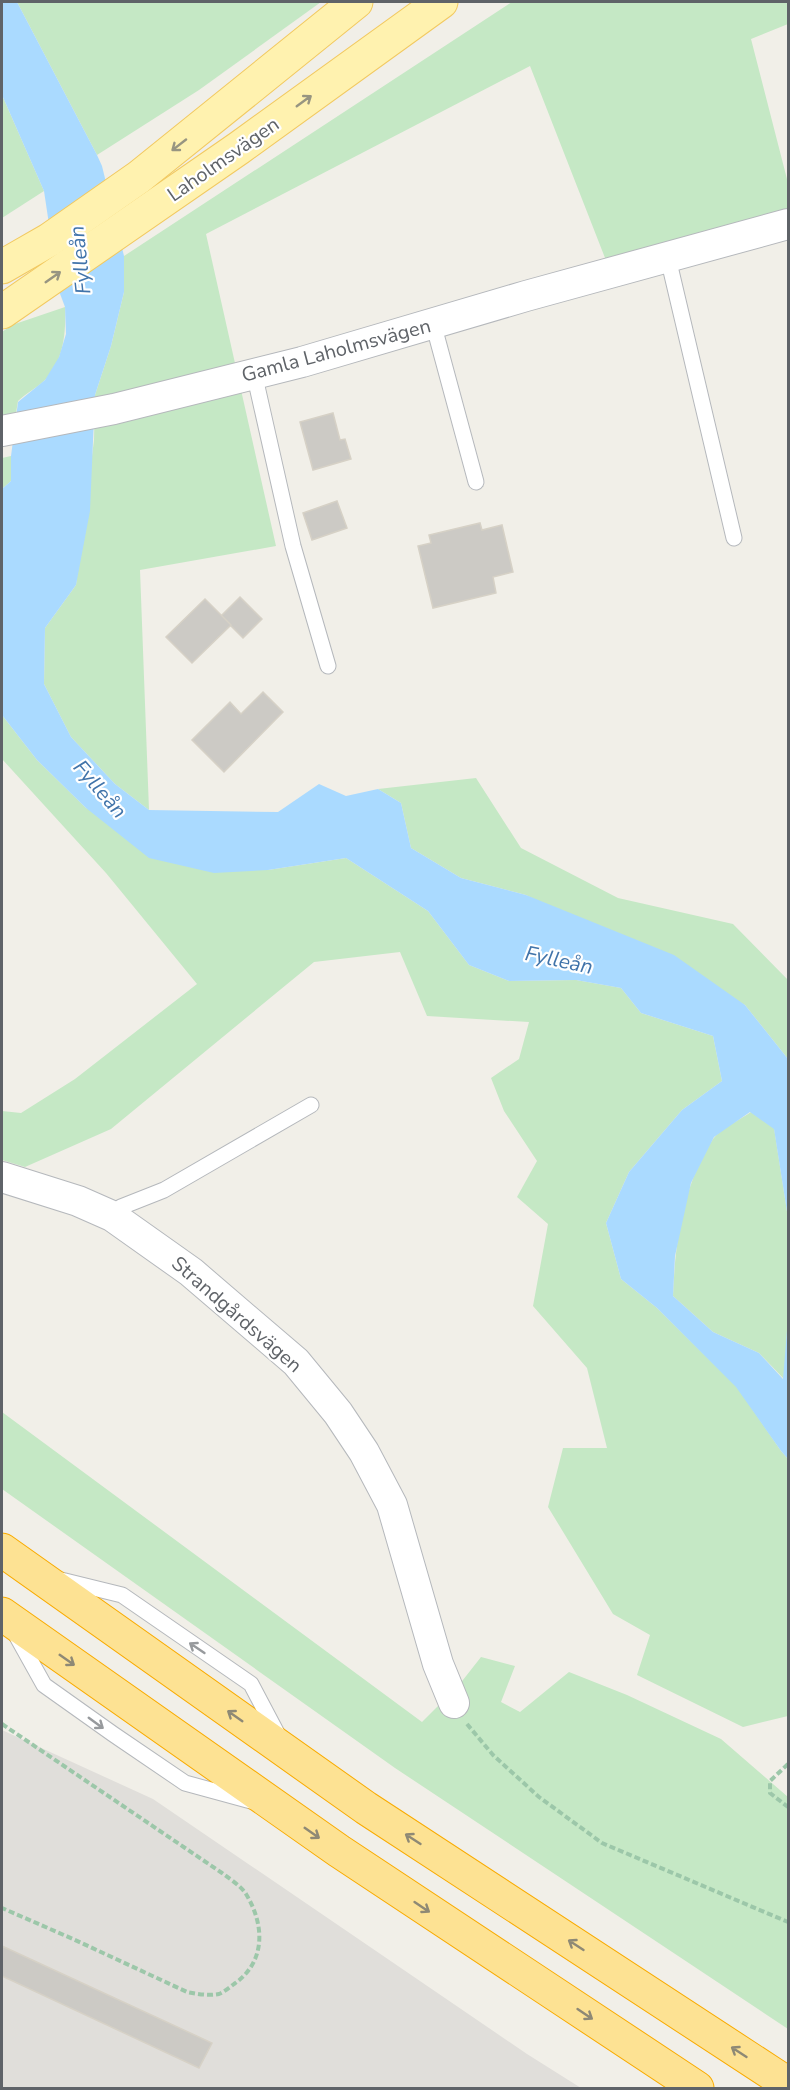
<svg xmlns="http://www.w3.org/2000/svg" width="790" height="2090" viewBox="0 0 790 2090" font-family="'Nunito Sans',sans-serif">
  <style>
    .industrial { fill: #e0deda }
    .green { fill: #c5e8c5 }
    .water { fill: #aadaff }
    .building { fill: #cccac5; stroke: #d6d1c6; stroke-width: 1.5 }
    .lines { fill: none; stroke-linecap: round; stroke-linejoin: round }
    .lane-casing { stroke: #b5b8bc; stroke-width: 17 }
    .street-casing { stroke: #b5b8bc; stroke-width: 32 }
    .primary-casing { stroke: #f2c960; stroke-width: 35 }
    .highway-casing { stroke: #f9ab00; stroke-width: 35 }
    .path { stroke: #9cc7a9; stroke-width: 4; stroke-dasharray: 6 3; stroke-linecap: butt }
    .lane { stroke: #fff; stroke-width: 15 }
    .street { stroke: #fff; stroke-width: 30 }
    .primary { stroke: #fff2af; stroke-width: 33 }
    .highway { stroke: #fde293; stroke-width: 33 }
    .oneway { stroke: #979581 }
    .oneway2 { stroke: #979a9d }
    .oneway3 { stroke: #8e8975 }
    .labels { text-anchor: middle; stroke-width: 4.5; stroke-linejoin: round; paint-order: stroke }
    .street-label { font-size: 20px; fill: #5f6368; stroke: #fff }
    .water-label { font-size: 21px; font-style: italic; fill: #4174aa; stroke: #fff }
  </style>
  <rect width="100%" height="100%" fill="#f1efe8"/>
  <!-- industrial -->
  <path class="industrial" d="M2,1730l151,69 374,255 54,34h-579z"/>
  <!-- green -->
  <g class="green">
    <path d="M17,2h304l-122,88 -102,65z"/>
    <path d="M512,2h276v22l-37,15 37,144v55l-172,48 -86,-220 -324,168 70,312 -136,24 9,240 -34,-26 -44,-47 -27,-53 1,-56 31,-43 18,-145 1,-45 16,-49 13,-54v-36z"/>
    <path d="M2,95l42,96 -42,27z"/>
    <path d="M65,307c1,26 -1,53 -20,73 -8,8 -19,13 -27,21l-2,12 -14,2v-83l10,-7z"/>
    <path d="M11,456v25l-9,8v-31z"/>
    <path d="M2,715l35,45 49,48 182,62 78,-12 82,53 41,54 40,16 67,-1 45,8 20,25 72,23 9,45 -40,29 -53,62 -23,51 15,56 36,29 80,79 44,64 7,8v257l-45,11 -106,-52 13,-40 -37,-21 -65,-107 15,-59h44l-20,-80 -54,-62 15,-82 -31,-27 20,-36 -33,-50 -13,-33 28,-19 10,-37 -102,-6 -27,-64 -86,10 -203,167 -86,38 -23,-7v-49l19,2 54,-34 122,-95 -91,-111 -104,-114z"/>
    <path d="M476,778l45,70 97,50 115,26 55,56v79l-43,-54 -219,-110 -65,-17 -50,-30 -10,-45 -23,-14z"/>
    <path d="M751,1112l23,16 14,90v100l-4,61 -25,-26 -46,-21 -40,-36c2,-53 10,-112 40,-157 8,-11 27,-19 38,-27z"/>
    <path d="M2,1412l420,310 37,-37 22,-28 34,9 -14,36 19,10 49,-40 58,23 94,44 67,58v232l-393,-261 -393,-279z"/>
  </g>
  <!-- water -->
  <path class="water" d="M2,2h15l80,153 5,11 22,90v36l-13,54 -16,49 -5,116 -14,74 -31,43 -1,56 27,53 44,47 34,26 129,2 41,-28 27,12 32,-7 23,14 10,45 50,30 65,17 148,60 71,50 43,54v159l-14,-89 -24,-17 -36,25 -23,46 -16,73 -2,40 40,36 46,21 24,26 5,-61v141l-7,-8 -45,-64 -79,-79 -36,-29 -15,-56 23,-51 53,-62 40,-29 -9,-45 -72,-23 -20,-25 -45,-8 -67,1 -40,-16 -41,-54 -82,-53 -78,12 -54,3 -65,-15 -63,-50 -49,-48 -35,-45v-226l9,-8v-25l7,-54 27,-22 14,-23 7,-23 -1,-27 -6,-16 -15,-100 -42,-96z"/>
  <!-- building -->
  <g class="building">
    <path d="M333,413l7,27 5,-1 6,20 -38,11 -13,-48z"/>
    <path d="M337,501l10,27 -35,12 -9,-27z"/>
    <path d="M480,523l2,7 20,-5 11,47 -20,5 3,16 -63,15 -15,-62 13,-3 -2,-8z"/>
    <path d="M240,597l22,22 -19,19 -22,-22z"/>
    <path d="M205,599l26,26 -39,38 -26,-26z"/>
    <path d="M263,692l20,20 -59,60 -32,-32 38,-38 11,12z"/>
    <path d="M2,1946l210,97 -13,25 -197,-92z"/>
  </g>
  <g class="lines">
    <defs>
      <g id="lane">
        <path d="M668,258l66,280"/>
        <path d="M433,323l43,159"/>
        <path d="M254,373l39,173 35,120"/>
        <path d="M112,1216l9,-9 43,-17 147,-85"/>
        <path d="M61,1580l61,15 129,89 28,53"/>
        <path d="M15,1633l29,52 69,49 72,49 66,18"/>
      </g>
      <g id="street">
        <path d="M2,431l112,-22 188,-47 224,-66 262,-72"/>
        <path d="M2,1177l76,24 34,15 79,56 105,90 42,51 26,39 28,53 46,159 16,39"/>
      </g>
      <g id="primary">
        <path d="M2,267l47,-27 90,-63 217,-175"/>
        <path d="M2,312l237,-164 202,-146"/>
      </g>
      <g id="highway">
        <path d="M2,1550l364,258 422,276"/>
        <path d="M2,1614l337,237 358,237"/>
      </g>
    </defs>
    <!-- lane casing -->
    <use href="#lane" class="lane-casing"/>
    <!-- street casing -->
    <use href="#street" class="street-casing"/>
    <!-- primary casing -->
    <use href="#primary" class="primary-casing"/>
    <!-- highway casing -->
    <use href="#highway" class="highway-casing"/>
    <!-- path -->
    <g class="path">
      <path d="M2,1724l220,149c8,6 19,13 24,21 19,31 20,68 -12,90 -4,3 -10,8 -15,10 -11,2 -22,0 -32,-2l-114,-53 -71,-31"/>
      <path d="M467,1724l26,31 46,42 63,46 186,79"/>
      <path d="M788,1764l-18,17v12l18,14"/>
    </g>
    <!-- lane -->
    <use href="#lane" class="lane"/>
    <!-- street -->
    <use href="#street" class="street"/>
    <!-- primary -->
    <use href="#primary" class="primary"/>
    <!-- highway -->
    <use href="#highway" class="highway"/>
  </g>
  <!-- one-way arrows -->
  <defs><path id="oneway-shaft" d="M-6 0H5M1.5-3L5.5 0L1.5 3" fill="none" stroke-width="1.6" stroke-linecap="round" stroke-linejoin="round" transform="scale(1.5)"/></defs>
  <g class="oneway">
    <use href="#oneway-shaft" transform="translate(304 101) rotate(-36)"/>
    <use href="#oneway-shaft" transform="translate(179 145) rotate(142)"/>
    <use href="#oneway-shaft" transform="translate(53 277) rotate(-35)"/>
  </g>
  <g class="oneway2">
    <use href="#oneway-shaft" transform="translate(197 1648) rotate(-146)"/>
    <use href="#oneway-shaft" transform="translate(96 1723) rotate(36)"/>
  </g>
  <g class="oneway3">
    <use href="#oneway-shaft" transform="translate(67 1660) rotate(35)"/>
    <use href="#oneway-shaft" transform="translate(235 1716) rotate(-145)"/>
    <use href="#oneway-shaft" transform="translate(312 1833) rotate(35)"/>
    <use href="#oneway-shaft" transform="translate(413 1839) rotate(-147)"/>
    <use href="#oneway-shaft" transform="translate(422 1907) rotate(34)"/>
    <use href="#oneway-shaft" transform="translate(576 1945) rotate(-147)"/>
    <use href="#oneway-shaft" transform="translate(585 2014) rotate(34)"/>
    <use href="#oneway-shaft" transform="translate(739 2052) rotate(-147)"/>
  </g>
  <g class="labels">
    <!-- street labels -->
    <g class="street-label">
      <text transform="translate(223 159) rotate(-35)" y="7">Laholmsvägen</text>
      <text transform="translate(336 350) rotate(-15)" y="7">Gamla Laholmsvägen</text>
      <text transform="translate(237 1314) rotate(41)" y="7">Strandgårdsvägen</text>
    </g>
    <!-- water labels -->
    <g class="water-label">
      <text transform="translate(80 260) rotate(-96)" y="7">Fylleån</text>
      <text transform="translate(100 789) rotate(49)" y="7">Fylleån</text>
      <text transform="translate(559 960) rotate(12)" y="7">Fylleån</text>
    </g>
  </g>
  <!-- border -->
  <rect width="790" height="2090" fill="none" stroke="#5f6368" stroke-width="6"/>
</svg>
